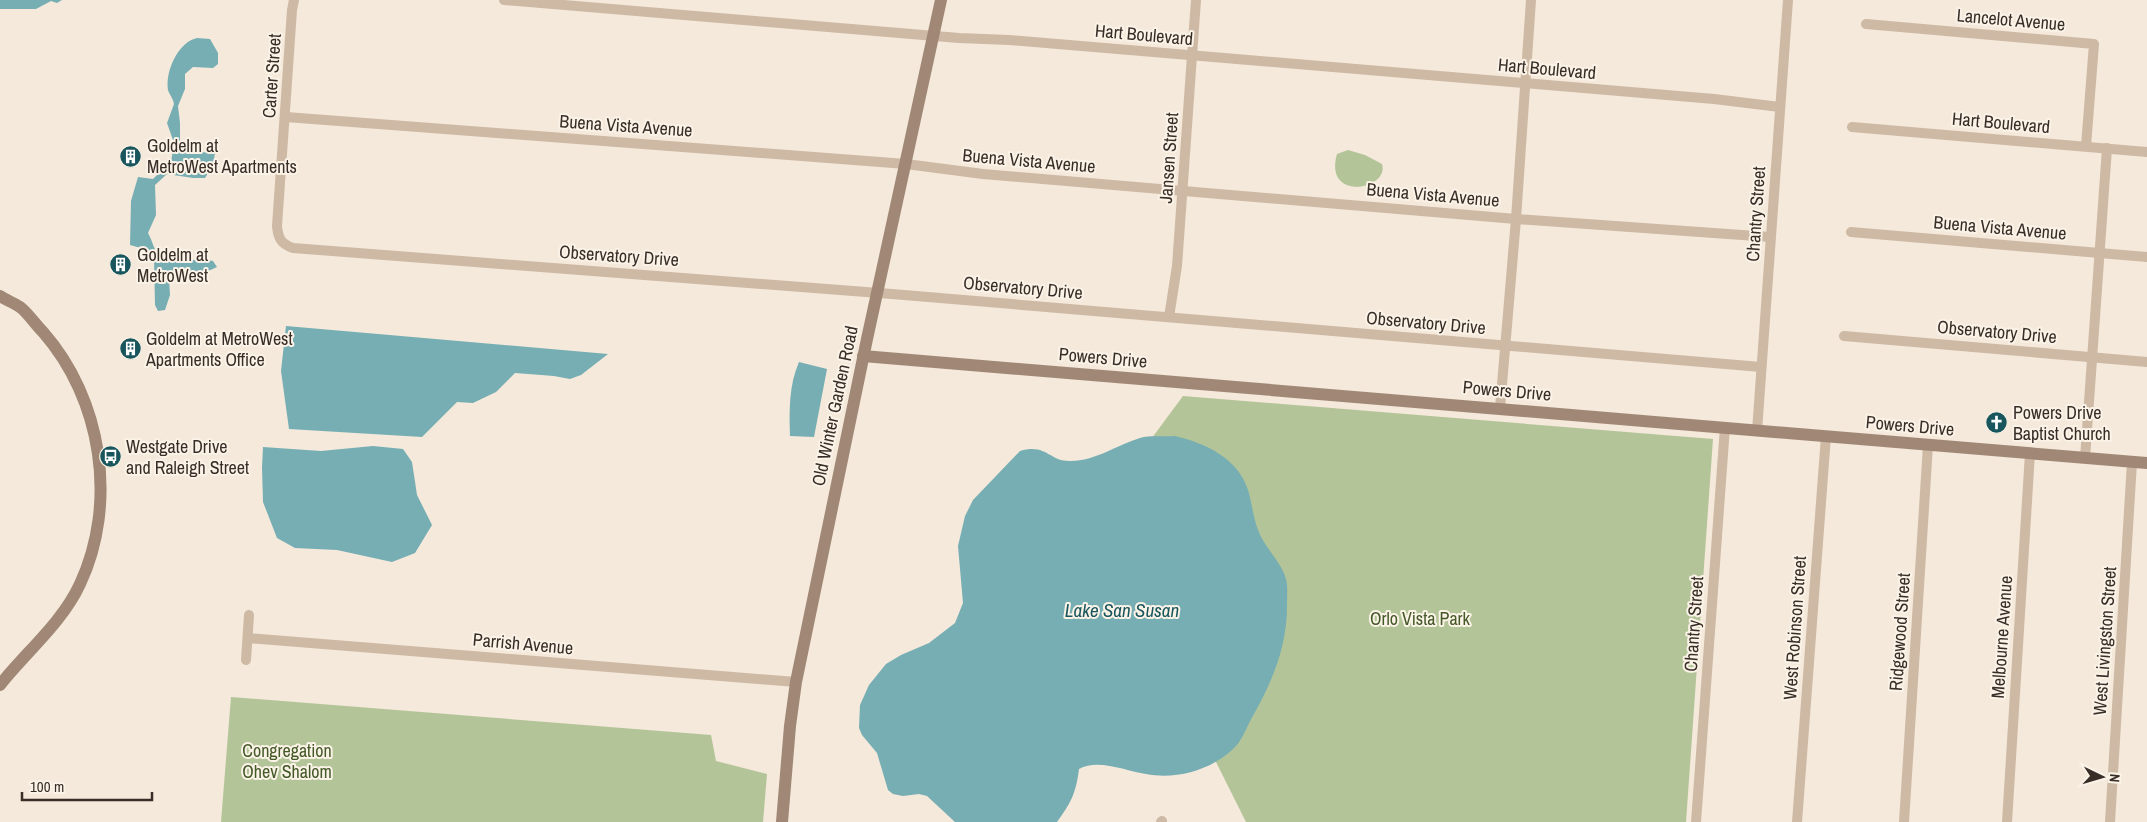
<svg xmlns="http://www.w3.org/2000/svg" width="2147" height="822" viewBox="0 0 2147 822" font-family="'Archivo Narrow',sans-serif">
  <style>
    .green { fill: #b3c498 }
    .water { fill: #76aeb4 }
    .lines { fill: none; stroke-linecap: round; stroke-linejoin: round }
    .street { stroke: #cdb9a4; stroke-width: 10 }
    .secondary { stroke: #a18876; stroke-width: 12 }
    .labels { text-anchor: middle; stroke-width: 4; stroke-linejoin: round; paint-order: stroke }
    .street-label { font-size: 18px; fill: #382d27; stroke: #fbf3e7 }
    .poi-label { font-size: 18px; fill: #382d27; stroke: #fbf3e7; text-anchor: start }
    .park-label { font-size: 18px; fill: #445928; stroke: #fbf3e7 }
    .water-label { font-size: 19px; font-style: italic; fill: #18555d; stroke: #fbf3e7 }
  </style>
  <rect width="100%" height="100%" fill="#f4e9da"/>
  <!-- green -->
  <g class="green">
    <path d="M1348,150l17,5 17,9c8,26 -59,38 -45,-10z"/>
    <path d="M1183,396l530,43 -27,383h-440l-61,-122 -56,-231z"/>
    <path d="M231,697l480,38 5,26 51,13 -4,48h-542z"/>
  </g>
  <!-- water -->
  <g class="water">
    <path d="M0,0h62l-5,3 -6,-2 -15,8h-36z"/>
    <path d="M197,38l13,1 8,14v11l-5,4 -20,-1 -8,7v15l-7,17 2,17v23l7,5 28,2 -2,12 -8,13h-12l-26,-4 -12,11 1,30 -8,18c4,7 6,16 10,22 7,9 43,3 55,6l4,6 -11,5 -33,1 -4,5 1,17 -5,15 -7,1 -3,-6 -1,-48 -6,-7 -18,-5 1,-44 7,-24 15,2 15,-15 4,-7 1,-17 -6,-17 7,-19c-1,-6 -5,-10 -6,-14 -3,-18 10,-48 29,-52z"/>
    <path d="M286,326l322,28 -27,21 -11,4 -16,-3 -39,-3 -19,19 -23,11 -16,-1 -35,35 -133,-8 -8,-58z"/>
    <path d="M799,362l28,7 -13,68 -24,-1c-1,-26 -1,-51 9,-74z"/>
    <path d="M1175,436c30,7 63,22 73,54 4,13 5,27 10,40 6,17 24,33 28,49 2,7 1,16 1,23 1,45 -16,83 -38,121 -4,9 -9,20 -16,26 -22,21 -57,31 -87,25 -20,-3 -48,-16 -67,-5 -3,24 -8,34 -22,53h-102l-28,-26 -8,-2 -16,2 -10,-2 -5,-4 -11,-37 -15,-18 -3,-7 1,-23 9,-20 17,-21 15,-9 28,-12 26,-20 8,-20 -5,-57 7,-30 8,-16 47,-49c27,-8 29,11 51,10 24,0 46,-16 69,-23 10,-3 24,-1 35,-2z"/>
    <path d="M373,446l30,3 9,13 5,33 15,30 -17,28 -23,9 -55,-12 -42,-2 -18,-10 -14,-36 -1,-34 1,-21 58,4z"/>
  </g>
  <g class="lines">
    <!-- street -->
    <g class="street">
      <path d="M294,0l-2,10 -15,216c1,12 4,18 16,22l599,46 869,73"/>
      <path d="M504,0l455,38 50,2 705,59 66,8"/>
      <path d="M1866,24l228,20 -8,102"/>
      <path d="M286,117l620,47 77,10 533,45 254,18"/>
      <path d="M1852,127l295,25"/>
      <path d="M1851,232l296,25"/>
      <path d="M1169,317l8,-51 19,-266"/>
      <path d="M1844,336l303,26"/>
      <path d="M1500,408l16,-189 15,-219"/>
      <path d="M1757,431l31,-431"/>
      <path d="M2085,458l22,-310"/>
      <path d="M248,638l548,44"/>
      <path d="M246,660l3,-45"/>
      <path d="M1161,822l1,-1"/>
      <path d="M1696,822l29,-395"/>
      <path d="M1797,822l29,-386"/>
      <path d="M1904,822l24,-377"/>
      <path d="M2007,822l23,-369"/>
      <path d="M2110,822l22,-360"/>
    </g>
    <!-- secondary -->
    <g class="secondary">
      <path d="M0,296c6,4 14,7 20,11 8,6 15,17 23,25 59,67 75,171 37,252 -18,39 -54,68 -80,101"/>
      <path d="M863,356l1284,107"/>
      <path d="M782,822l8,-96 6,-44 71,-343 74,-339"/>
    </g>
  </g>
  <!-- icons -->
  <defs>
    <symbol id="building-disc" viewBox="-11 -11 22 22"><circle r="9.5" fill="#18555d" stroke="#fbf3e7"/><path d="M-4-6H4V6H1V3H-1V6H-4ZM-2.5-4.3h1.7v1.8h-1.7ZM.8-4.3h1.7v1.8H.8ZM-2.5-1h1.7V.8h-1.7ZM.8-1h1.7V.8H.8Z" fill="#fff"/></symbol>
    <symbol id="church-disc" viewBox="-11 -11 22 22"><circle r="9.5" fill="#18555d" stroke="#fbf3e7"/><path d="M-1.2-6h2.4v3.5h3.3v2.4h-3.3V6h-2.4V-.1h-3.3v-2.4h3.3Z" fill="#fff"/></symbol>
    <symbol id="bus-disc" viewBox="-11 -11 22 22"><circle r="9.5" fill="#18555d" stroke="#fbf3e7"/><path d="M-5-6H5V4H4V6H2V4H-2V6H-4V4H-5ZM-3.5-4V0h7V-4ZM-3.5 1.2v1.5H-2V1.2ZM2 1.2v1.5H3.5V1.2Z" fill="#fff"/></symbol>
  </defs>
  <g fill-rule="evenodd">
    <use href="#building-disc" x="118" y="144" width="25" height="25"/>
    <use href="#building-disc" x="108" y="252" width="25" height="25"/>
    <use href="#building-disc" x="118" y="336" width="25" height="25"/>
    <use href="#church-disc" x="1984" y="410" width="25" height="25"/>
    <use href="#bus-disc" x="98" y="444" width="25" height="25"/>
  </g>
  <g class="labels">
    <!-- street labels -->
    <g class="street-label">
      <text transform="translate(2011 20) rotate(5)" y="6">Lancelot Avenue</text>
      <text transform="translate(1144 35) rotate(5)" y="6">Hart Boulevard</text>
      <text transform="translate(1547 69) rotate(5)" y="6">Hart Boulevard</text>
      <text transform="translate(272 76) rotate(-86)" y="6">Carter Street</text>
      <text transform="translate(2001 123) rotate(5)" y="6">Hart Boulevard</text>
      <text transform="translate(626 126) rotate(4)" y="6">Buena Vista Avenue</text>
      <text transform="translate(1169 158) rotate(-86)" y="6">Jansen Street</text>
      <text transform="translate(1029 161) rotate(5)" y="6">Buena Vista Avenue</text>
      <text transform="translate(1433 195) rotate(5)" y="6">Buena Vista Avenue</text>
      <text transform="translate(1756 214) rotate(-86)" y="6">Chantry Street</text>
      <text transform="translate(2000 228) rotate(5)" y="6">Buena Vista Avenue</text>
      <text transform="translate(619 256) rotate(4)" y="6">Observatory Drive</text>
      <text transform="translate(1023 288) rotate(5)" y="6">Observatory Drive</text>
      <text transform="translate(1426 323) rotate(5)" y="6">Observatory Drive</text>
      <text transform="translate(1997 332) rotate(5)" y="6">Observatory Drive</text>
      <text transform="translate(1103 358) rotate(5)" y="6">Powers Drive</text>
      <text transform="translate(1507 391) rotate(5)" y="6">Powers Drive</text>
      <text transform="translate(835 406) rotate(-78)" y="6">Old Winter Garden Road</text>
      <text transform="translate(1910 426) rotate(5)" y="6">Powers Drive</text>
      <text transform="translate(1694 624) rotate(-86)" y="6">Chantry Street</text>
      <text transform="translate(1795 628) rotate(-86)" y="6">West Robinson Street</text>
      <text transform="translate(1900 632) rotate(-86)" y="6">Ridgewood Street</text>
      <text transform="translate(2002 637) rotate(-86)" y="6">Melbourne Avenue</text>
      <text transform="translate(2105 641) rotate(-86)" y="6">West Livingston Street</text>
      <text transform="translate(523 644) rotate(5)" y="6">Parrish Avenue</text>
    </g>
    <!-- poi labels -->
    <g class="poi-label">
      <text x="147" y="152">Goldelm at<tspan x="147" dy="21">MetroWest Apartments</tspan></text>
      <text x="137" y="261">Goldelm at<tspan x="137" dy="21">MetroWest</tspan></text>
      <text x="146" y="345">Goldelm at MetroWest<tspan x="146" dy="21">Apartments Office</tspan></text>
      <text x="2013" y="419">Powers Drive<tspan x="2013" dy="21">Baptist Church</tspan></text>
      <text x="126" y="453">Westgate Drive<tspan x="126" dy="21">and Raleigh Street</tspan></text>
    </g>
    <!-- park labels -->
    <g class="park-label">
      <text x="1420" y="625">Orlo Vista Park</text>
      <text x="287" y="757">Congregation<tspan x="287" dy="21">Ohev Shalom</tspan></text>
    </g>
    <!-- water labels -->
    <g class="water-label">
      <text x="1122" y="617">Lake San Susan</text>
    </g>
  </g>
  <!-- north arrow -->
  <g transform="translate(2102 777) rotate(95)" stroke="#fbf3e7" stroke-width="4" paint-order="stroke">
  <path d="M0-4L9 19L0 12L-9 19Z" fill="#382d27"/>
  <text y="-8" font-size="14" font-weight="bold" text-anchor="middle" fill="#382d27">N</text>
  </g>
  <!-- scale -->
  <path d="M22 792v8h130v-8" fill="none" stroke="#382d27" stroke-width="2.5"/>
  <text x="30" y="792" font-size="15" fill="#382d27" stroke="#fbf3e7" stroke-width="4" paint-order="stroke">100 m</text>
</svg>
